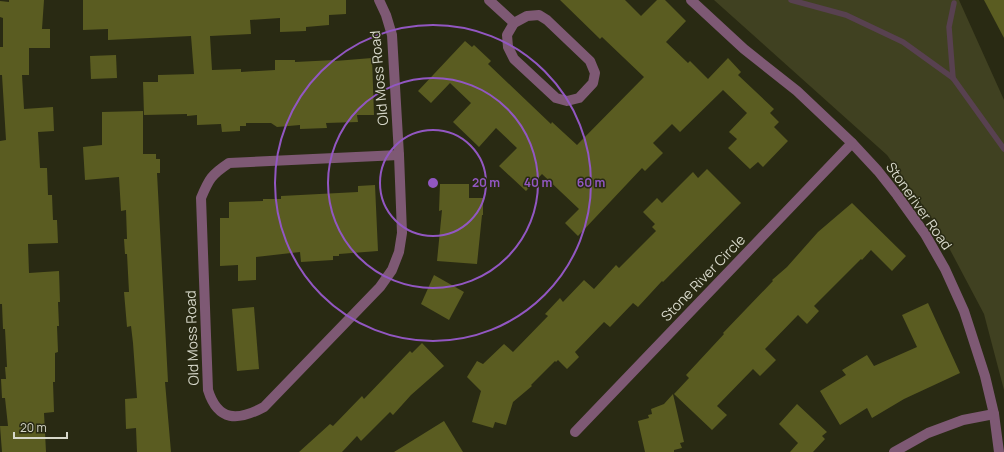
<svg xmlns="http://www.w3.org/2000/svg" width="1004" height="452" viewBox="0 0 1004 452" font-family="Manrope,sans-serif">
  <style>
    .green { fill: #404121 }
    .lines { fill: none; stroke-linecap: round; stroke-linejoin: round }
    .stream { stroke: #584150; stroke-width: 5.5 }
    .building { fill: #5a5c21 }
    .minor { stroke: #7e5974; stroke-width: 10 }
    .ring { fill: none; stroke: #9257c2; stroke-width: 2 }
    .labels { text-anchor: middle; stroke-width: 3; stroke-linejoin: round; paint-order: stroke }
    .street-label { font-size: 14px; fill: #d7d8ca; stroke: #292a13 }
    .centre { fill: #9257c2; stroke: #292a13; stroke-width: 2 }
    .ring-label { font-size: 12px; text-anchor: middle; font-weight: bold; fill: #9257c2; stroke: #292a13; stroke-width: 3; stroke-linejoin: round; paint-order: stroke }
  </style>
  <rect width="100%" height="100%" fill="#292a13"/>
  <!-- green -->
  <path class="green" d="M714,0h245l45,100v290l-20,-76 -46,-87 -51,-72z"/>
  <g class="lines">
    <!-- stream -->
    <g class="stream">
      <path d="M791,0l55,15 57,27 50,36 51,71"/>
      <path d="M953,78l-4,-51 5,-24"/>
    </g>
  </g>
  <!-- building -->
  <g class="building">
    <path d="M9,0h35l-2,29h8v19h-21v27h-7l2,34 29,-2 1,24 -16,1 2,36h7l1,27h4l1,25h4l1,23 -30,1 1,29 30,-2 1,31h-2l1,24h-2l1,26 -3,1v29h-2l1,30 -10,1 2,39h-44l-2,-26h8l-3,-28h-3l-1,-19h5l-1,-12h2l-2,-38h-2l-1,-25h-2v-163l6,-1 -4,-65h-2v-28h3v-29l-3,-1v-16l9,1z"/>
    <path d="M83,0h263v14l-17,1v10l-23,2v4l-26,1v-14l-30,2 1,14 -41,2 2,34 29,-1v3l34,-2v-10h20v2l40,-2v1l37,-3 2,57h-17l1,7 -32,1 1,5 -27,1v-4l-23,2 -6,-4h-25v3h-6v5l-18,1 -1,-8 -24,1v-10l-10,1v-2l-43,1 -1,-33h15v-7l36,-1 -3,-38 -83,4v-11l-25,1z"/>
    <path d="M560,0h65l16,16 16,-16h8l21,21 -20,21 22,21 2,-2 18,18 20,-21 13,14 -3,3 36,34 -4,4 9,9 -5,5 14,14 -25,26 -5,-5 -8,7 -22,-21 9,-9 -8,-7 18,-19 -24,-23 -43,42 -8,-8 -19,19 10,10 -18,18 -3,-3 -64,68 -13,-13 14,-14 -37,-35 -16,17 -27,-25 18,-18 -21,-20 -17,19 -26,-25 18,-19 -21,-20 -19,20 -13,-12 47,-50 7,6 2,-2 17,16 -3,3 63,60 1,-2 25,23 67,-68 -42,-40 -2,2z"/>
    <path d="M984,0h20v38z"/>
    <path d="M116,55l1,23 -26,1 -1,-23z"/>
    <path d="M143,111v43h13v5h4v14h-3l11,209h-3l6,70h-34l-1,-24 -10,1 -1,-30 12,-1 -4,-55 -2,-17 -4,1 -3,-35h5l-2,-38h-2l-1,-15h3l-1,-29 -5,1 -2,-34 -34,3 -2,-33 19,-2v-33z"/>
    <path d="M707,169l34,34 -78,79 -1,-1 -24,26 -5,-4 -23,24 -6,-5 -29,30 4,5 -12,12 -9,-9 -2,2 -1,-1 -24,24 1,1 -19,16 -7,23 -11,-3 -2,6 -21,-6 9,-31 -14,-14 10,-16 6,3 21,-20 9,8 35,-36 -3,-2 15,-16 3,4 21,-22 10,9 22,-24 3,3 37,-37 -4,-4 3,-3 -12,-12 14,-14 5,5 31,-31 5,6z"/>
    <path d="M440,184h29v14h14v17h-1l-5,49 -40,-3 5,-51 -3,1z"/>
    <path d="M375,185l3,66 -39,3v2h-6v4l-32,2 -1,-10 -44,5v23l-18,1v-16l-18,1v-48h9v-16l34,-1v-2h18v-3l77,-4v-6z"/>
    <path d="M852,203l54,53 -14,15 -21,-21 -9,10 -1,-1 -47,47 5,5 -12,13 -9,-9 -33,34 11,11 -16,16 -7,-7 -36,37 10,9 -15,15 -38,-36 15,-16 -3,-3 38,-41 -1,-1 50,-52 -1,-1 15,-13 31,-35z"/>
    <path d="M434,275l30,17 -15,28 -28,-16z"/>
    <path d="M928,303l32,70 -56,26 -32,19 -5,-10 -27,17 -20,-34 26,-16 -4,-5 25,-15 7,11 43,-19 -15,-32z"/>
    <path d="M254,307l5,62 -22,2 -5,-62z"/>
    <path d="M422,343l22,23 -33,29 -18,20 -3,-3 -29,29 -4,-5 -15,16h-43l31,-28 3,2 29,-30 2,3 46,-48 2,2z"/>
    <path d="M673,394l11,48 -4,1 2,5 -8,2v2h-29l-7,-31 11,-3 -1,-3 4,-1 -1,-5 13,-5z"/>
    <path d="M797,404l30,28 -5,4 3,3 -12,13h-23l8,-9 -19,-19z"/>
    <path d="M444,421l19,31h-69z"/>
  </g>
  <g class="lines">
    <!-- minor -->
    <g class="minor">
      <path d="M379,0l7,15 6,20 7,120"/>
      <path d="M489,0l25,23"/>
      <path d="M691,0l53,49 53,42 55,52 26,28 19,24 28,39 20,35 19,42 21,65 9,38 5,38"/>
      <path d="M539,15l8,5 43,41 5,12 -2,10 -14,15 -12,3 -11,-3 -42,-39 -6,-12 -1,-12 7,-12 13,-7z"/>
      <path d="M399,155l3,78 -3,19 -7,18 -12,17 -116,120c-26,14 -46,15 -56,-17l-7,-192c8,-19 10,-23 28,-35z"/>
      <path d="M575,432l277,-289"/>
      <path d="M894,452l34,-19 35,-13 31,-6"/>
    </g>
  </g>
  <!-- distance rings -->
  <g class="ring">
    <circle cx="433" cy="183" r="53"/>
    <circle cx="433" cy="183" r="105"/>
    <circle cx="433" cy="183" r="158"/>
  </g>
  <g class="labels">
    <!-- street labels -->
    <g class="street-label">
      <text transform="translate(379 78) rotate(-95)" y="5">Old Moss Road</text>
      <text transform="translate(919 206) rotate(55)" y="5">Stoneriver Road</text>
      <text transform="translate(703 278) rotate(-46)" y="5">Stone River Circle</text>
      <text transform="translate(192 338) rotate(-92)" y="5">Old Moss Road</text>
    </g>
  </g>
  <circle cx="433" cy="183" r="6" class="centre"/>
  <g class="ring-label">
    <text x="486" y="187">20 m</text>
    <text x="538" y="187">40 m</text>
    <text x="591" y="187">60 m</text>
  </g>
  <!-- scale -->
  <path d="M14 432v6h53v-6" fill="none" stroke="#d7d8ca" stroke-width="2"/>
  <text x="20" y="432" font-size="12" fill="#d7d8ca" stroke="#292a13" stroke-width="3" paint-order="stroke">20 m</text>
</svg>
